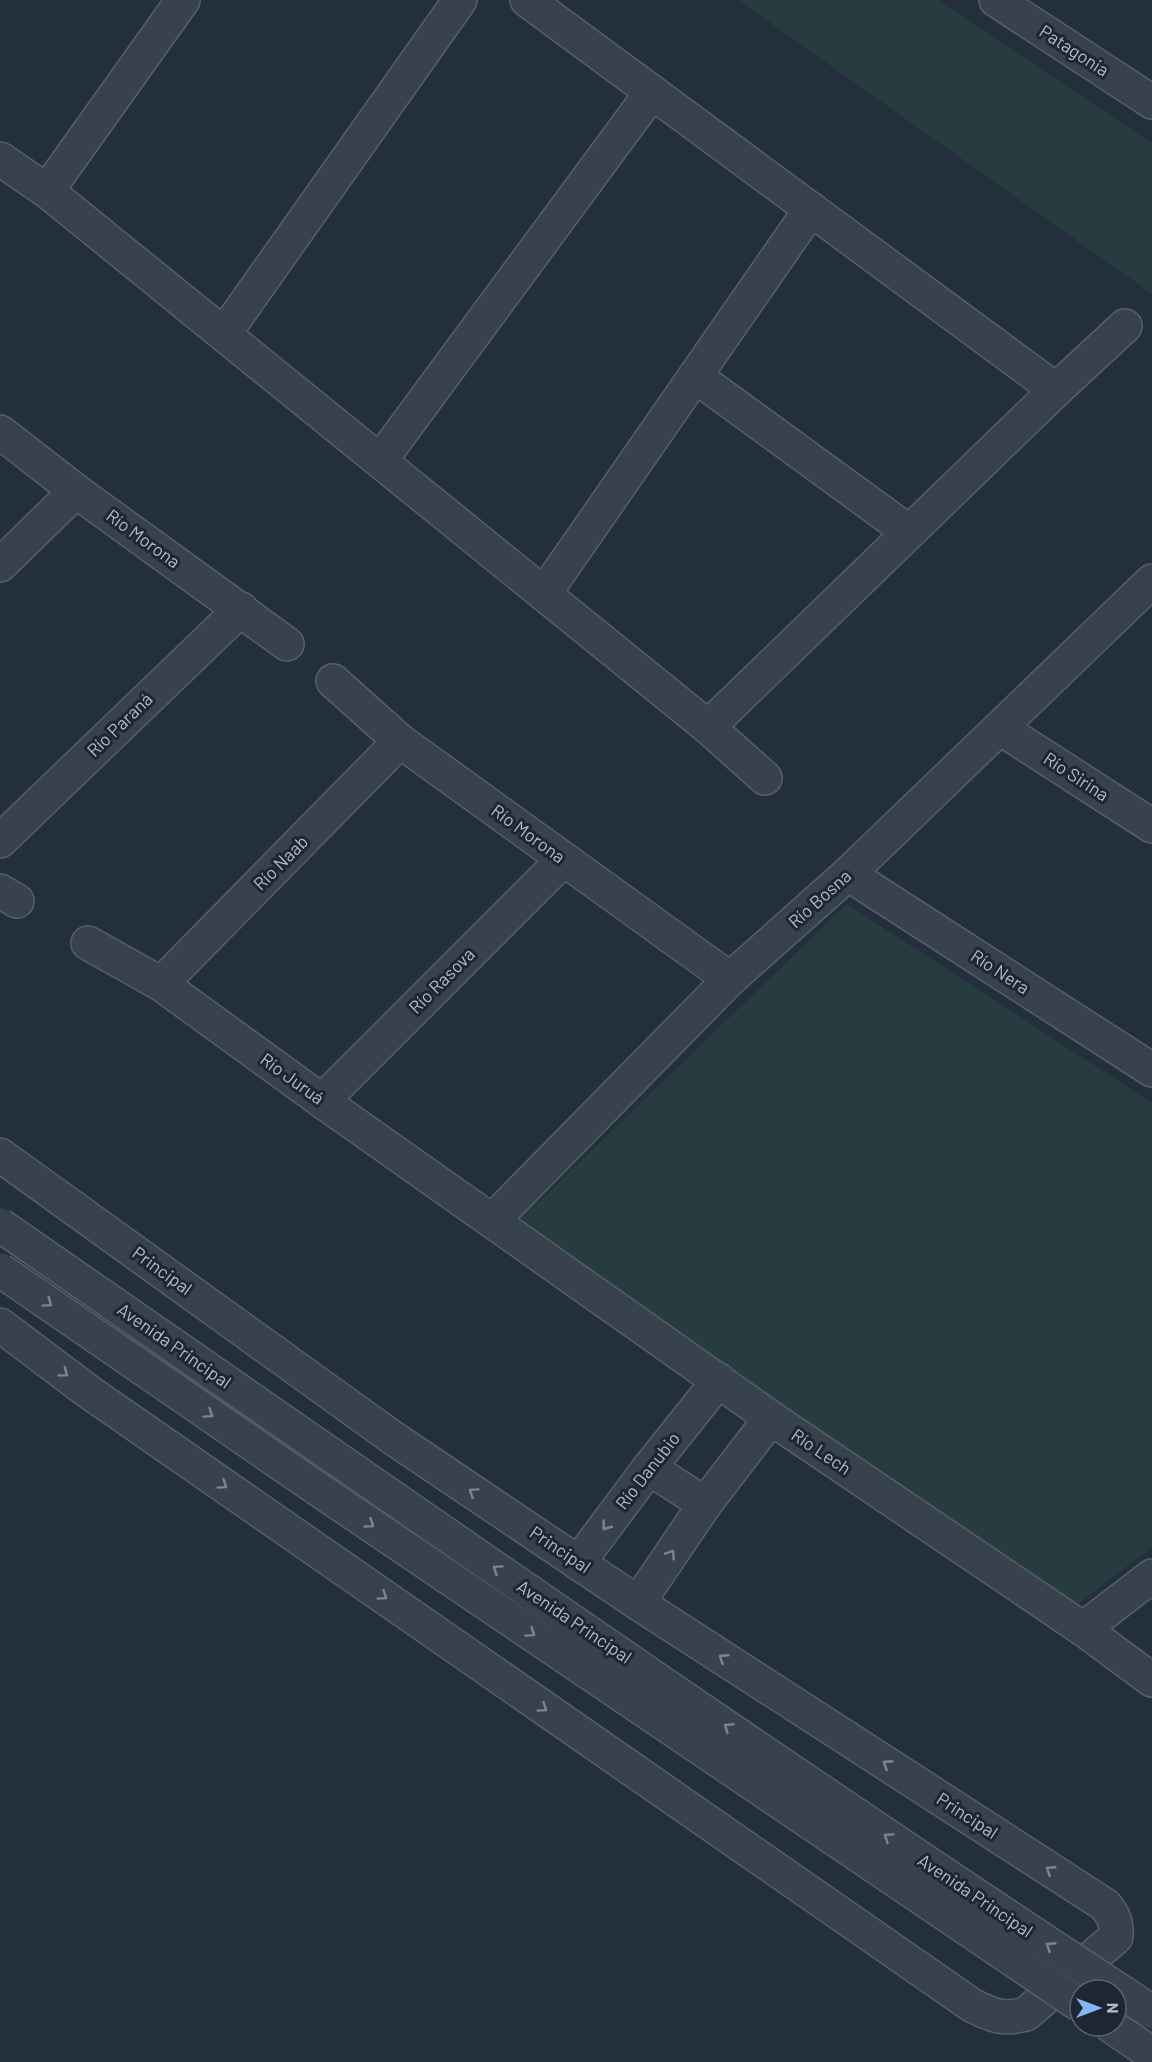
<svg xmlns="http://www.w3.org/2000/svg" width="1152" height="2062" viewBox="0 0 1152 2062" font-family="Barlow,sans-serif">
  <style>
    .green { fill: #263c3f }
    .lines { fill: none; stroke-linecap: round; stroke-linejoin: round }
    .minor-casing { stroke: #565f6c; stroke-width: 36 }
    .minor { stroke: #38414e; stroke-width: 33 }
    .minor-bridge-casing { stroke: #565f6c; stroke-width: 36; stroke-linecap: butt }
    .minor-bridge { stroke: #38414e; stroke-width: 33 }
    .oneway { stroke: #7c8592 }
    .labels { text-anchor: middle; stroke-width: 6; stroke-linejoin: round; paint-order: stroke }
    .street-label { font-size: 18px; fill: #b4bcc9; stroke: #1d2633 }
  </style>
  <rect width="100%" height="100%" fill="#242f3e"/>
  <!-- green -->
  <g class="green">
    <path d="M738,0h200l214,143v151z"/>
    <path d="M847,904l305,199v444l-85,65 -549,-391z"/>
  </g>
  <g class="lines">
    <defs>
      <g id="minor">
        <path d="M527,0l529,390"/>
        <path d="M996,0l156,102"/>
        <path d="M0,159l47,32 661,536 57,51"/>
        <path d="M47,191l136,-191"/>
        <path d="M224,334l236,-334"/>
        <path d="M695,376l214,156"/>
        <path d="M0,432l76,59 211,153"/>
        <path d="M380,461l272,-369"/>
        <path d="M0,565l76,-74"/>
        <path d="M544,594l267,-385"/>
        <path d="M333,681l67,60 330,238"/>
        <path d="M708,727l348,-337 69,-64"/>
        <path d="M1000,728l152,98"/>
        <path d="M0,841l241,-232"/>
        <path d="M848,874l304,196"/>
        <path d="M0,891l17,10"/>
        <path d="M88,943l73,41 161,117 449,317 312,211 69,51"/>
        <path d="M161,984l239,-243"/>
        <path d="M322,1101l241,-241"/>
        <path d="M0,1155l393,283 245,165 467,302c9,11 12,18 11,32l-90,77c-24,6 -32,2 -53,-8l-884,-614 -89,-67"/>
        <path d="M492,1221l238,-242 118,-105 304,-293"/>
        <path d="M649,1468l56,36"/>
        <path d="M578,1563l71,-95 70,-88"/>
        <path d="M638,1603l67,-99 66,-86"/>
        <path d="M1083,1629l69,-53"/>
        <path d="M1111,2026l41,28"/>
      </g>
    </defs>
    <!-- minor casing -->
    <use href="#minor" class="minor-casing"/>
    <!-- minor -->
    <use href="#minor" class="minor"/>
    <defs>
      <g id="minor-bridge">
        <path d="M0,1225c382,265 763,532 1152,787"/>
        <path d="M0,1270l309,213 771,522"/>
      </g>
    </defs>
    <!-- minor-bridge casing -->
    <use href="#minor-bridge" class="minor-bridge-casing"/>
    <!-- minor-bridge -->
    <use href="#minor-bridge" class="minor-bridge"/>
  </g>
  <!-- one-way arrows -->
  <defs><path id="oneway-chevron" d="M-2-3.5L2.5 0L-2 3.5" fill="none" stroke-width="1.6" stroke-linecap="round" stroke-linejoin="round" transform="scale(1.5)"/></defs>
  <g class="oneway">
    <use href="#oneway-chevron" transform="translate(48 1303) rotate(35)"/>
    <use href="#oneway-chevron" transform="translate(64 1373) rotate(37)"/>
    <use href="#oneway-chevron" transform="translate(209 1414) rotate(35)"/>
    <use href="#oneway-chevron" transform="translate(223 1485) rotate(35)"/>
    <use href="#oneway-chevron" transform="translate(473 1492) rotate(-146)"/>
    <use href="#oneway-chevron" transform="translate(370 1524) rotate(34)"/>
    <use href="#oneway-chevron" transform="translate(606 1526) rotate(127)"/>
    <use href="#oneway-chevron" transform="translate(671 1554) rotate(-56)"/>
    <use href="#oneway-chevron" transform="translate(497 1569) rotate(-146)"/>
    <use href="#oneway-chevron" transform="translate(383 1596) rotate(35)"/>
    <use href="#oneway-chevron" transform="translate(531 1633) rotate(34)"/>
    <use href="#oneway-chevron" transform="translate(723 1658) rotate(-147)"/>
    <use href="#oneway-chevron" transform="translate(543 1708) rotate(35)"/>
    <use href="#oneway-chevron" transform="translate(728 1727) rotate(-146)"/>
    <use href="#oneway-chevron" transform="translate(887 1764) rotate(-147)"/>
    <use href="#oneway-chevron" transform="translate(888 1837) rotate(-146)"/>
    <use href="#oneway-chevron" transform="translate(1050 1870) rotate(-147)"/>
    <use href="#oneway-chevron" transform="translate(1050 1946) rotate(-147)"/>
  </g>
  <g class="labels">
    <!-- street labels -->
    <g class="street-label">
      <text transform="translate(1074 51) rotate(33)" y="6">Patagonia</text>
      <text transform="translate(143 539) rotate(36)" y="6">Río Morona</text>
      <text transform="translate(120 725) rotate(-44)" y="6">Río Paraná</text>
      <text transform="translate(1076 777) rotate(33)" y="6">Río Sirina</text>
      <text transform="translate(528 834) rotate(36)" y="6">Río Morona</text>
      <text transform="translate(281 863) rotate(-45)" y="6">Río Naab</text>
      <text transform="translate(820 899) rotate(-42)" y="6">Río Bosna</text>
      <text transform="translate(1000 972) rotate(33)" y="6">Río Nera</text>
      <text transform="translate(442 981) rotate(-45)" y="6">Río Rasova</text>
      <text transform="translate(292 1079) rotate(36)" y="6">Río Juruá</text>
      <text transform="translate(162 1271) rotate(36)" y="6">Principal</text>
      <text transform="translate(174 1346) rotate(35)" y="6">Avenida Principal</text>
      <text transform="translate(821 1452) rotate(34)" y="6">Río Lech</text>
      <text transform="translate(648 1471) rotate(-52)" y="6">Río Danubio</text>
      <text transform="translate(560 1550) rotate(34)" y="6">Principal</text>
      <text transform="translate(574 1622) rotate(34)" y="6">Avenida Principal</text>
      <text transform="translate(967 1816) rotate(33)" y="6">Principal</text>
      <text transform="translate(975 1896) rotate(34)" y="6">Avenida Principal</text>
    </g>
  </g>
  <!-- north arrow -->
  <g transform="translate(1098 2008) rotate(90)"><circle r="28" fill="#1d2633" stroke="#59626f" stroke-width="1.5"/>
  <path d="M0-4.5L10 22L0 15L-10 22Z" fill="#8ab4f8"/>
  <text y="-9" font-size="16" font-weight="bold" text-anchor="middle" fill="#b4bcc9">N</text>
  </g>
</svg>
